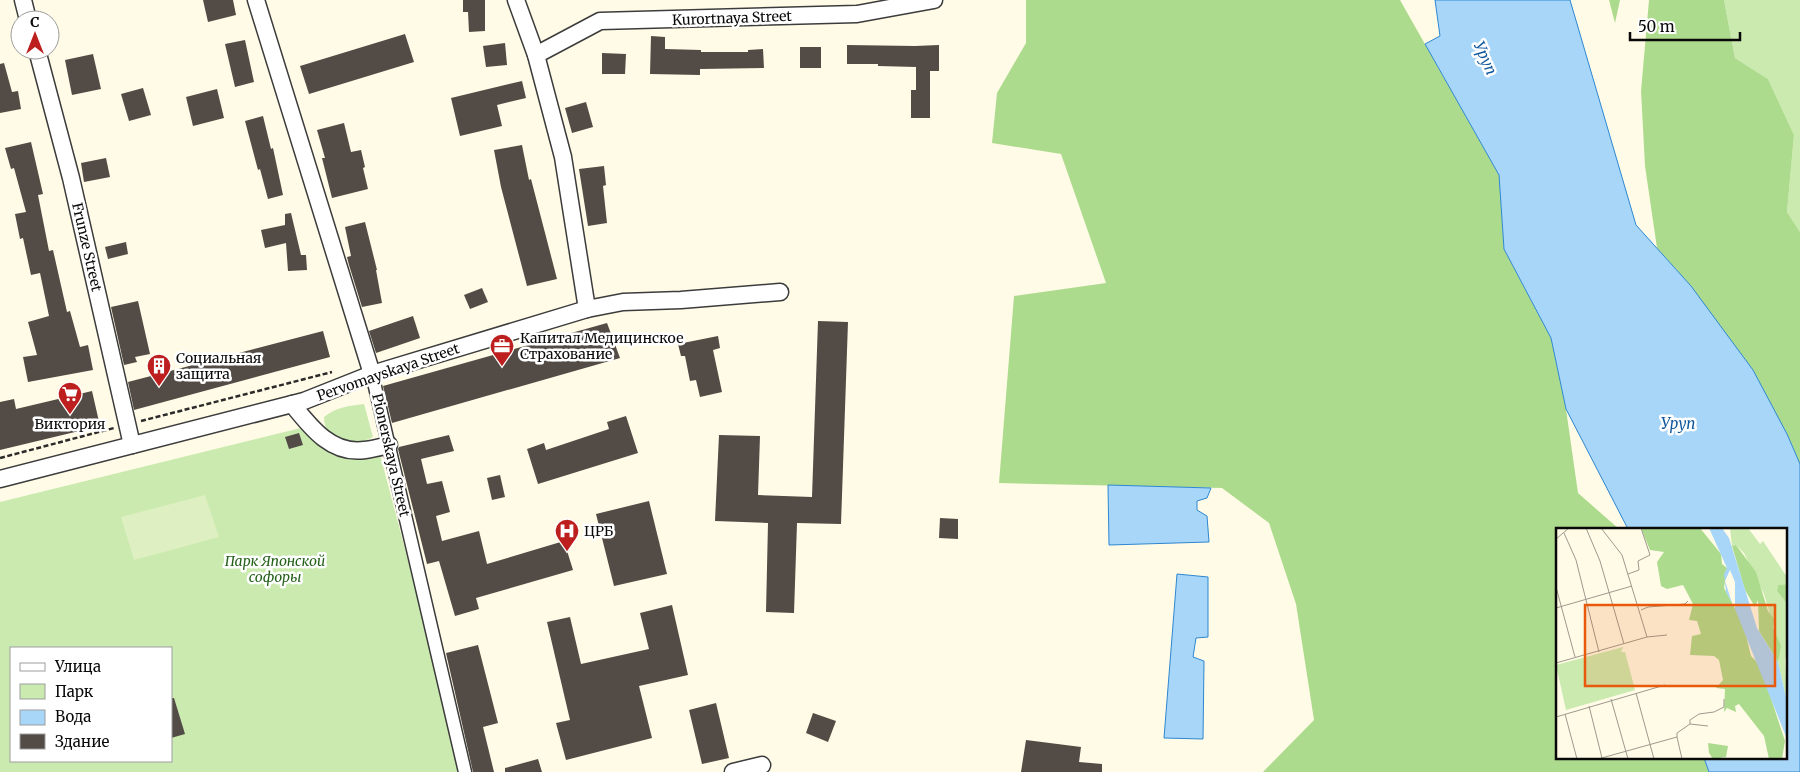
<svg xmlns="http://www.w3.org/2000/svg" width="1800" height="772" viewBox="0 0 1800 772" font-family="Merriweather,serif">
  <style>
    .green { fill: #caeaaf; fill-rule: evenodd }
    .forest { fill: #addb8e }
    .pitch { fill: #def0c1 }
    .water { fill: #a8d6f8; stroke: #2d87d2 }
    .building { fill: #524b46 }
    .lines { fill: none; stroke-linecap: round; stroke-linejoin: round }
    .pedestrian-casing { stroke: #3c3c3c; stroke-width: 15 }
    .minor-casing { stroke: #3c3c3c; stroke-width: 19 }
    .path { stroke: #2b2b2b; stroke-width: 2.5; stroke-dasharray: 5 2.5; stroke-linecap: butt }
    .pedestrian { stroke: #fff; stroke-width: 12 }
    .minor { stroke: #fff; stroke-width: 16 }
    .labels { text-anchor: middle; stroke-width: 5; stroke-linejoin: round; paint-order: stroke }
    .street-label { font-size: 14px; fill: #090909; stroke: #fff }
    .poi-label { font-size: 14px; fill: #090909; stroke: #fff; text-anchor: start }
    .park-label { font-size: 14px; font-style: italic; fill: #246219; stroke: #fff }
    .water-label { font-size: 15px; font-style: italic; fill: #10589e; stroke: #fff }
    .inset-road { fill: none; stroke: #9d9a8e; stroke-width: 1 }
    .view { fill: #e8590c; fill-opacity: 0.15; stroke: #e8590c; stroke-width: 2.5 }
    .inset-edge { fill: none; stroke: #090909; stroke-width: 2.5 }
  </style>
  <rect width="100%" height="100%" fill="#fffbe6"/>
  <!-- green -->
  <g class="green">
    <path d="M1724,0h76v232l-13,-20 7,-77 -26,-56 -33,-21z"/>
    <path d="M364,404l9,33c-20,11 -49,7 -49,-20 12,-10 25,-11 40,-13z"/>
    <path d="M309,426l14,12 55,9 86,325h-464v-270zM11,648h160v113h-160z"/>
  </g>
  <!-- forest -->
  <g class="forest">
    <path d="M1026,0h374l99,175 5,74 47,89 15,71 12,84 41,36 -61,1v228h146l5,14h-446l51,-52 -18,-116 -27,-81 -47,-35 -223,-5 15,-187 92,-13 -45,-129 -69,-11 5,-50 29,-50z"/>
    <path d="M1609,0h11l-5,23z"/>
    <path d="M1649,0h75l11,58 33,21 26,56 -7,77 13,20v232l-13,-30 -96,-148 -34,-38 -12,-82 -4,-75z"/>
  </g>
  <!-- pitch -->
  <path class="pitch" d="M205,495l14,42 -85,23 -13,-43z"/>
  <!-- water -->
  <g class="water">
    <path d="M1435,0h135l66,225 55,61 62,84 34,64 13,30v308h-91l-5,-14h82v-228l-158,-1 -62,-120 -15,-71 -47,-89 -5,-74 -74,-131 15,-8z"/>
    <path d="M1108,485l103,3 -4,10 -10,3v9l10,6 2,26 -100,3z"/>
    <path d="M1177,574l31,3v60l-12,1 -3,19 11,4 -1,78 -39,-1z"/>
  </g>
  <!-- building -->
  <g class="building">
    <path d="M203,0h30l3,15 -28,7z"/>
    <path d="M463,0h22v31l-16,1 -1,-20h-5z"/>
    <path d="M405,34l9,28 -105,32 -9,-28z"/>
    <path d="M651,36l14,1v12l36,1v2h47v-2l15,-1 1,19 -64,1v6l-50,-1z"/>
    <path d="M245,40l9,42 -19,5 -10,-43z"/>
    <path d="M505,43l2,22 -21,2 -3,-21z"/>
    <path d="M847,45l68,1 24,-1v26h-9v47h-19v-28h5v-23l-38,-1v-2h-31z"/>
    <rect x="800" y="47" width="21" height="21"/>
    <path d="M602,53l24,1 -1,20h-23z"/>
    <path d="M93,54l8,35 -29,6 -7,-35z"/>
    <path d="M4,63l8,29 6,-1 3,18 -21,4v-49z"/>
    <path d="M522,81l4,17 -29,7 5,21 -42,10 -9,-38z"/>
    <path d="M143,88l8,27 -22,6 -8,-27z"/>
    <path d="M217,89l7,29 -31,8 -7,-29z"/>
    <path d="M586,102l7,25 -21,6 -7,-25z"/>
    <path d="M263,116l8,33 2,-1 10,47 -15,4 -8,-30 -2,1 -13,-49z"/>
    <path d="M344,123l7,29 10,-2 4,17 -2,1 5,21 -36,9 -10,-40h3l-8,-28z"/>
    <path d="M31,142l12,52 -5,1 11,56 4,-1 14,62 3,-1 10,36 8,-2 5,25 -65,12 -5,-25 14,-2 -9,-33 21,-6 -9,-43 -9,2 -8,-37 -3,1 -5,-25 11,-2 -12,-44 -3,1 -6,-21z"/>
    <path d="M522,145l7,35 2,-1 26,100 -30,7 -26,-99 -7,-37z"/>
    <path d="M106,158l4,19 -26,5 -3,-19z"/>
    <path d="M604,166l2,19 -3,1 4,37 -19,3 -9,-57z"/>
    <path d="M291,213l10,42h5l1,15 -19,1 -2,-28 -21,5 -4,-18 24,-5v-11z"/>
    <path d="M365,222l12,48h-1l6,33 -20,4 -13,-42 -2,-8 4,-1 -6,-29z"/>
    <path d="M126,242l2,12 -20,5 -3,-12z"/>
    <path d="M482,288l6,14 -18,7 -6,-14z"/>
    <path d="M138,301l12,53 -15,3 2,5 -13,3 -13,-58z"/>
    <path d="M413,316l7,22 -44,15 -7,-22z"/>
    <path d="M818,321l30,1 -7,202 -44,-1 -3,90 -28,-1 2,-89 -53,-2 4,-86 41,1 -2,59 54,2z"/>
    <path d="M607,323l13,35 -228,65 -9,-37z"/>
    <path d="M323,331l7,26 -196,53 -6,-28z"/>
    <path d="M718,336l2,12 -7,2 9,42 -22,5 -4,-17 -6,1 -5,-25h-4l-3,-12z"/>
    <path d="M92,391l8,35 -100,24v-48l14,-3 2,10z"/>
    <path d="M626,416l12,37 -100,31 -11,-35 17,-6 2,7 63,-21 -2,-7z"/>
    <path d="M299,433l4,12 -14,4 -4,-12z"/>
    <path d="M449,435l5,16 -33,8 6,25 15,-3 8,31 -14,4 6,25 37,-10 8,33 77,-23 9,29 -97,28 3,11 -24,7 -16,-55 -12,3 -29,-115 1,-2z"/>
    <path d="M500,475l5,22 -13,3 -5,-22z"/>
    <path d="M649,501l18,73 -53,12 -18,-72z"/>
    <path d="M940,518l18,1v20l-19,-1z"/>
    <path d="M672,605l16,70 -49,11 13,52 -86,22 -10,-37 14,-3 -23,-98 23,-5 11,47 68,-15 -9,-36z"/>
    <path d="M478,645l20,78 -15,4 11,45h-21l-27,-119z"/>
    <path d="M171,698h3l11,36 -14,4z"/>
    <path d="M716,703l13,55 -27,6 -13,-54z"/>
    <path d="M813,713l23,8 -8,21 -22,-9z"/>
    <path d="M1026,740l55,7 -2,15 23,2v8h-81z"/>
    <path d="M538,759l4,13h-37v-4z"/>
  </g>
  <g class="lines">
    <defs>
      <path id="pedestrian" d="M372,374l93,398"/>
      <g id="minor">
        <path d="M23,0l5,20"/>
        <path d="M256,0l116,374"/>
        <path d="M516,0l20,55 27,102 24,152"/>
        <path d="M37,50l34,128 61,267"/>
        <path d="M536,55l64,-34 257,-7 77,-14"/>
        <path d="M292,404c19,24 40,51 73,46 8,-1 16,-3 24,-5"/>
        <path d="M0,479l304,-78 68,-27 215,-65 36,-7 58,-2 99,-8"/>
        <path d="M733,772l29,-7"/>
      </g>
    </defs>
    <!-- pedestrian casing -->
    <use href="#pedestrian" class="pedestrian-casing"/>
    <!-- minor casing -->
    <use href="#minor" class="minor-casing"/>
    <!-- path -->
    <g class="path">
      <path d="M141,421l191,-49"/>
      <path d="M0,458l114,-30"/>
    </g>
    <!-- pedestrian -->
    <use href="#pedestrian" class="pedestrian"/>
    <!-- minor -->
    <use href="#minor" class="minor"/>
  </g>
  <!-- icons -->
  <defs>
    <symbol id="office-pin" viewBox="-11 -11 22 30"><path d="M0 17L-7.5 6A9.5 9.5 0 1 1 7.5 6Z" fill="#bd1f1e" stroke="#fff"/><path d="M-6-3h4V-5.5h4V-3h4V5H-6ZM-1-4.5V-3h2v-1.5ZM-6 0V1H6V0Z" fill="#fff"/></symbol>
    <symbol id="building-pin" viewBox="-11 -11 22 30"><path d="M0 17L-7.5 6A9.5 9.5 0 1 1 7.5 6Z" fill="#bd1f1e" stroke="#fff"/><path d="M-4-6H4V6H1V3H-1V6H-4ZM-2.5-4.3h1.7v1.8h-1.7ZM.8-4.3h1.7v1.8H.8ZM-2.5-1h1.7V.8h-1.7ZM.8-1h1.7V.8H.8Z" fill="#fff"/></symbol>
    <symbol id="supermarket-pin" viewBox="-11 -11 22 30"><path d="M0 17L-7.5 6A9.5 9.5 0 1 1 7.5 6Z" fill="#bd1f1e" stroke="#fff"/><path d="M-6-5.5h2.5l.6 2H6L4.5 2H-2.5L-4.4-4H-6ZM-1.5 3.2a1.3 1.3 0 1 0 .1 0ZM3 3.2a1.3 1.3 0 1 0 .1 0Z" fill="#fff"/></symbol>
    <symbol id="hospital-pin" viewBox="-11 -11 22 30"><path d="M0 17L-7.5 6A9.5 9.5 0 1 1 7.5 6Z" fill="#bd1f1e" stroke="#fff"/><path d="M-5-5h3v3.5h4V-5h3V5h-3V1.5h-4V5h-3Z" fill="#fff"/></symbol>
  </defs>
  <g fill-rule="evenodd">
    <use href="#office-pin" x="488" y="332" width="28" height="38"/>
    <use href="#building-pin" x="145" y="352" width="28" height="38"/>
    <use href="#supermarket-pin" x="56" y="380" width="28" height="38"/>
    <use href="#hospital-pin" x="553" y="517" width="28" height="38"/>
  </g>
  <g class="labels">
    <!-- street labels -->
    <g class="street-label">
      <text transform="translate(732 18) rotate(-2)" y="5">Kurortnaya Street</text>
      <text transform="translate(87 247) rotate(77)" y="5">Frunze Street</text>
      <text transform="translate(388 372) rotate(-19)" y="5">Pervomayskaya Street</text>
      <text transform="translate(391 455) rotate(77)" y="5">Pionerskaya Street</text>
    </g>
    <!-- poi labels -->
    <g class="poi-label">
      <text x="520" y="343">Капитал Медицинское<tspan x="520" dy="16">Страхование</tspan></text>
      <text x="176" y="363">Социальная<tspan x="176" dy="16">защита</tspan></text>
      <text x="70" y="429" text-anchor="middle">Виктория</text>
      <text x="584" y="536">ЦРБ</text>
    </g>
    <!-- park labels -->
    <g class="park-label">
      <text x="275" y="566">Парк Японской<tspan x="275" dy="16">софоры</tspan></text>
    </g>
    <!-- water labels -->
    <g class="water-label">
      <text transform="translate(1485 58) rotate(66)" y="5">Уруп</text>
      <text x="1678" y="429">Уруп</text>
    </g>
  </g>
  <!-- overview -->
  <g transform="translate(1556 528)">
    <rect width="231" height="231" fill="#fffbe6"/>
    <path d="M174,0h18l12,16 3,-3 24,36v7l-9,1 -1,6 10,13 1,53 -3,2 2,42 -9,-39v-20l-14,-48 -20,-41 -8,-8 -4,1zM67,119l-2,5h4l10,38 -69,20 -10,-45z" fill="#caeaaf"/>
    <path d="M85,0h59l21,26 1,10 5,4 -3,20 19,35 8,33 9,9 25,76 -3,18h-13l-5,-23 -25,-32 -4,2 1,6 -9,-4 -3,4 1,-23 -9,-1 7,-8 -4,-20 -5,-4 -24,-1 2,-19 9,-2 -4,-13 -8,-1 4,-16 -10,-19 -16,4 -6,-3 -4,-24 7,-10 -14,-2zM180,17l20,27 12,39 6,8 -1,8 8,19 -3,16 -19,-31 -1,-31 -3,7 -10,-17 -13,-44zM231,56h1l-1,20 -10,-13 1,-6zM152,215l20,3 -2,11 -13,2 -4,-6z" fill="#addb8e"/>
    <path d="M153,0h13l7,10 28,90 21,34 9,39v38l-52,-130v-27l-5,-12 -5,11 7,22 -6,-11 -2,-18 3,-6z" fill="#a8d6f8"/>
    <path class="inset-road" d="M30,0l14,33 24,83M45,0l21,27 25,82M8,5l12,27 23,92M0,11l13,-11M72,46l11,-4 -1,-9 12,-6 -9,-27M0,59l19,70M0,80l76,-22M85,82l7,-3 37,-3 3,-3M0,135l91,-26 20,-2M80,165l18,66M55,171l17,60M33,178l13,52M9,186l12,45M0,189l109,-32M134,196v-4l9,-6 15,-2 10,-5v-8M121,209l5,22M42,231l79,-22v-4l13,-9 18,2"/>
    <path class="view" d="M29,77h190v81h-190z"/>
    <rect width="231" height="231" class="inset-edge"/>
  </g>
  <!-- legend -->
  <rect x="10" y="647" width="162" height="115" fill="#ffffff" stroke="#9d9d9d"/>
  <rect x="20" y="663" width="25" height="8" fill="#ffffff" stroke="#9d9d9d"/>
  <text x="55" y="672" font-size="15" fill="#090909">Улица</text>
  <rect x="20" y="684" width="25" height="15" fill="#caeaaf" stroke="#9d9d9d"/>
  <text x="55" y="697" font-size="15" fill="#090909">Парк</text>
  <rect x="20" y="710" width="25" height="15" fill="#a8d6f8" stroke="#9d9d9d"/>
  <text x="55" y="722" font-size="15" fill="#090909">Вода</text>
  <rect x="20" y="734" width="25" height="15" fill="#524b46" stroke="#9d9d9d"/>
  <text x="55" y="747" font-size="15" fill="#090909">Здание</text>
  <!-- north arrow -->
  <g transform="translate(35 35)"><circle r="24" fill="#ffffff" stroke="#9d9d9d"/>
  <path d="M0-4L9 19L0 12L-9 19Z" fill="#bd1f1e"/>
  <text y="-8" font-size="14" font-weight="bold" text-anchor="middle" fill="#090909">С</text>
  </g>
  <!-- scale -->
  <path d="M1630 32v8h110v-8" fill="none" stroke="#090909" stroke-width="2.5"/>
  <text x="1638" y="32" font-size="15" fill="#090909" stroke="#ffffff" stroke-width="4" paint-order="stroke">50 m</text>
</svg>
